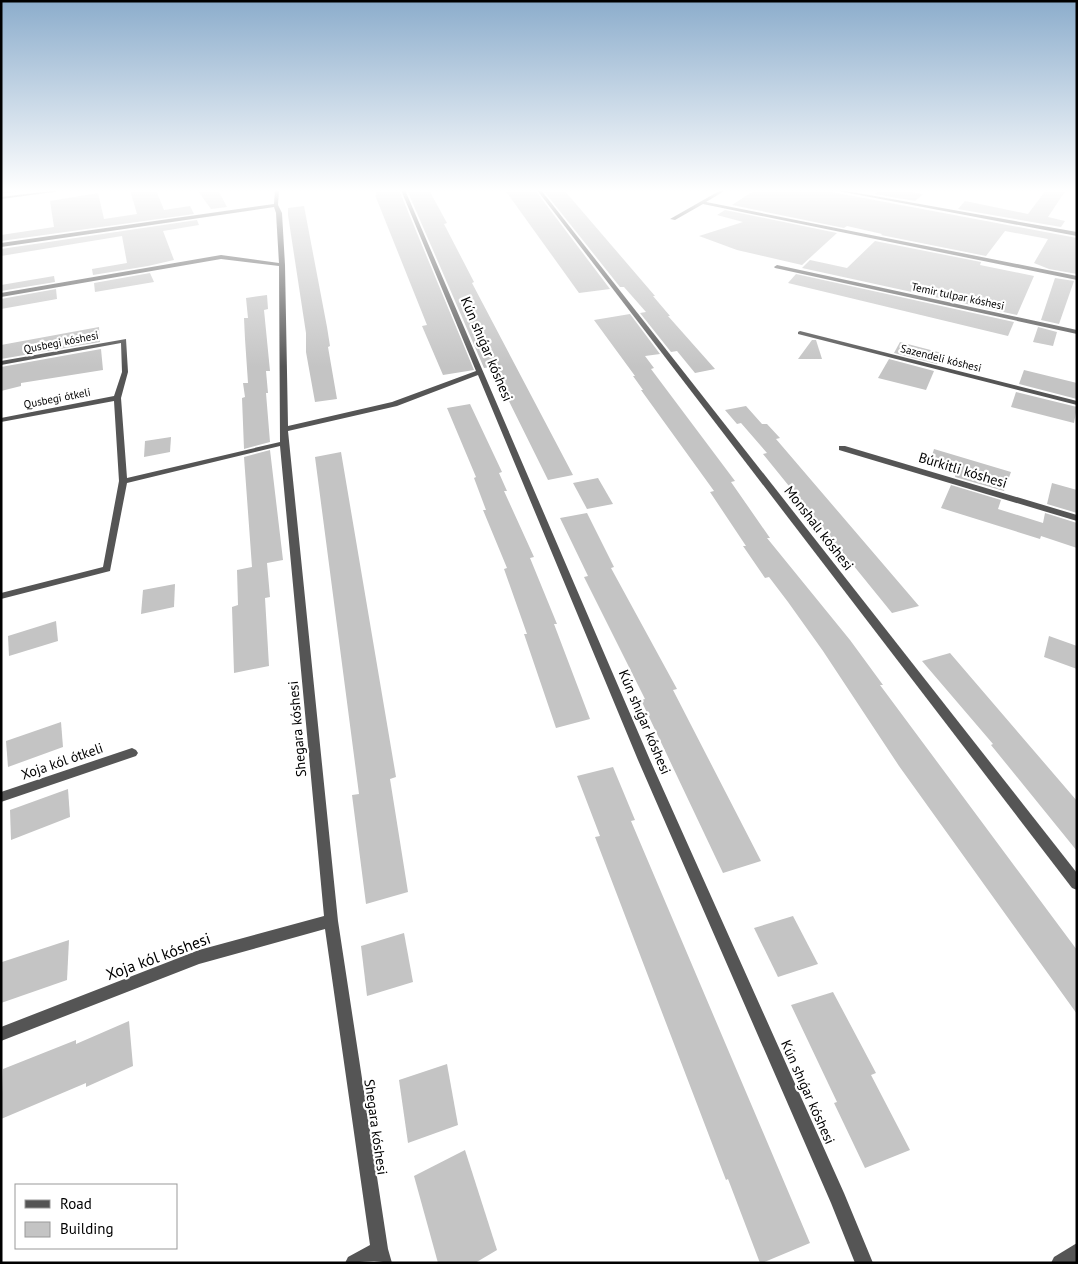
<svg xmlns="http://www.w3.org/2000/svg" width="1078" height="1264" viewBox="0 0 1078 1264" font-family="'PT Sans',sans-serif">
  <style>
    .lines { fill: none; stroke-linecap: round; stroke-linejoin: round }
    .stream { stroke: #a3a3a3; stroke-width: 3 }
    .building { fill: #c4c4c4 }
    .minor { fill: #555; fill-rule: evenodd }
    .tertiary { fill: #555; fill-rule: evenodd }
    .labels { text-anchor: middle; stroke-width: 4.5; stroke-linejoin: round; paint-order: stroke }
    .far-street-label { font-size: 11px; fill: #000; stroke: #fff }
    .street-label { font-size: 14px; fill: #000; stroke: #fff }
    .near-street-label { font-size: 16px; fill: #000; stroke: #fff }
  </style>
  <rect width="100%" height="100%" fill="#fff"/>
  <g class="lines">
    <!-- stream -->
    <path class="stream" d="M1,192l20,-2"/>
  </g>
  <!-- building -->
  <g class="building">
    <path d="M130,190h26l8,20 26,-4 4,8 -193,27v-6l53,-8 -4,-26 48,-8 6,26 33,-5z"/>
    <path d="M197,190h21l9,17 -16,2z"/>
    <path d="M374,190h25l75,180 -31,5 -21,-49 5,-1 -52,-130h2z"/>
    <path d="M407,190h22l18,33 -3,1 30,58 -2,1 101,192 -25,5 -56,-113 -8,1z"/>
    <path d="M505,190h30l75,99 -31,4z"/>
    <path d="M543,190h21l91,106h-2l17,20h-2l47,53 -20,4 -18,-22 -6,1 -31,-39 6,-1 -22,-25h-4z"/>
    <path d="M755,190h66l256,48v36l-28,-5 -15,-6 14,-24 -43,-8 -19,25 -105,-21 1,-1 -35,-8 -3,2 -112,-23z"/>
    <path d="M880,190h19l24,4 -8,7 -40,-7z"/>
    <path d="M1046,190h20l-18,27 17,4 -4,6 -103,-18 7,-8 63,13z"/>
    <path d="M304,206l23,121 3,19 -2,1 9,52 -22,3 -9,-50v-19l-18,-118v-7z"/>
    <path d="M725,210l112,23 -35,32 -65,-15 -38,-14 44,-14 -26,-7z"/>
    <path d="M197,220l2,5 -36,6 11,29 -26,6 -55,9 -1,-6 35,-6 -5,-27 -121,20v-7z"/>
    <path d="M875,241l106,21 -1,3 54,11 -17,39 -215,-47 8,-8 37,8z"/>
    <path d="M150,273l4,9 -59,10 -1,-9z"/>
    <path d="M796,274l218,48 -6,14 -220,-53z"/>
    <path d="M54,276l1,6 -54,9v-6z"/>
    <path d="M1055,278l19,3 -15,43 -18,-4z"/>
    <path d="M56,289l1,10 -56,10v-10z"/>
    <path d="M267,295l1,14 -4,1 6,61h-4l2,22h-2l4,49 -26,7 -2,-51 3,-1 -2,-14h5l-3,-44 -1,-21h4l-2,-20z"/>
    <path d="M630,314l30,40 -15,2 9,12 -3,1 84,112 -4,1 39,56h-3l83,102 33,45h-3l197,265v64l-178,-248 -76,-115 -35,-49 -19,-25 -4,1 -22,-32h3l-36,-54 4,-1 -73,-101h2l-10,-14h2l-41,-56z"/>
    <path d="M99,327l1,15 -99,17v-14z"/>
    <path d="M1038,327l19,5 -4,14 -20,-4z"/>
    <path d="M812,340h4l6,19h-24z"/>
    <path d="M900,342l42,11 -5,11 -43,-11z"/>
    <path d="M101,349l2,21 -82,13v3l-20,5v-24z"/>
    <path d="M889,359l45,12 -8,19 -48,-12z"/>
    <path d="M1024,370l53,13v16l-58,-15z"/>
    <path d="M1016,392l61,15 -3,16 -63,-16z"/>
    <path d="M470,404l32,68 -3,1 8,18h-3l30,66 -4,1 27,66h-3l36,95 -34,9 -32,-94h3l-23,-65 3,-1 -24,-58h3l-12,-32 2,-1 -29,-69z"/>
    <path d="M746,406l16,18h5l13,14 -4,1 143,167 -27,7 -129,-159 4,-1 -26,-30 -4,1 -12,-14z"/>
    <path d="M171,437l-1,15 -26,5 1,-16z"/>
    <path d="M934,449l77,23 -7,19 -49,-14 2,-7 -27,-8z"/>
    <path d="M270,450l13,110 -16,3 3,34 -5,1 4,68 -35,7 -2,-66 6,-2 -1,-35 15,-3 -8,-110z"/>
    <path d="M341,452l55,325 -6,2 18,113 -42,12 -14,-109 7,-1 -44,-337z"/>
    <path d="M598,478l15,26 -26,5 -14,-26z"/>
    <path d="M1052,483l25,7v23l-30,-9z"/>
    <path d="M951,485l50,15 -3,9 45,14 2,-10 32,10v25l-36,-12 -1,3 -99,-31z"/>
    <path d="M587,513l27,54 -3,1 66,121 -4,1 88,171 -38,12 -82,-173 4,-1 -61,-122 4,-1 -28,-58z"/>
    <path d="M175,584l-1,23 -33,7 2,-24z"/>
    <path d="M56,621l2,20 -49,15 -1,-20z"/>
    <path d="M1049,636l28,10v23l-33,-12z"/>
    <path d="M950,653l127,148v50l-86,-106 2,-1 -71,-83z"/>
    <path d="M61,722l2,25 -55,20 -2,-26z"/>
    <path d="M613,767l22,53 -4,1 179,422 -48,20h-2l-32,-84 -2,1 -131,-343 5,-1 -23,-60z"/>
    <path d="M68,789l2,28 -59,23 -1,-30z"/>
    <path d="M793,916l25,48 -40,13 -24,-49z"/>
    <path d="M404,933l9,49 -46,14 -6,-50z"/>
    <path d="M69,940l-2,40 -66,23 1,-41z"/>
    <path d="M833,992l43,81 -5,2 39,75 -45,18 -31,-65 3,-1 -46,-97z"/>
    <path d="M129,1021l4,45 -47,21v-4l-85,36 2,-50 73,-29v4z"/>
    <path d="M447,1064l11,61 -50,18 -9,-63z"/>
    <path d="M465,1150l32,100 -22,13h-37l-24,-87z"/>
  </g>
  <g class="lines">
    <!-- minor -->
    <g class="minor">
      <path d="M275,190h4l-1,15 4,8 3,52 3,161 104,-24 84,-31 -75,-181h4l245,570 194,433 29,70h-18l-24,-60 -193,-443 -160,-385 -81,31 -109,25 50,490 50,328 4,14 -18,-2 -29,2 3,-6 22,-12 -45,-316 -126,35 -198,77v-14l198,-77 125,-34 -44,-470 -153,37 -17,88 -109,28v-6l102,-26 16,-86 -5,-80 -113,21v-4l113,-22 8,-24 -1,-29 -120,22v-4l125,-22 2,33 -7,26 6,80 153,-36 -1,-176 -58,-7 -220,38v-4l220,-38 58,8 -3,-50 -2,-6 -273,40v-4l273,-39z"/>
      <path d="M537,190h4l536,683v17l-5,-2z"/>
      <path d="M721,190h5l-20,12 371,74v4l-374,-76 -28,16 -5,-1z"/>
      <path d="M833,190h8l236,42v4z"/>
      <path d="M777,265l300,65v4l-302,-66 -1,-1z"/>
      <path d="M800,331l277,70v4l-279,-71v-2z"/>
      <path d="M839,446h6l232,69v6l-238,-71z"/>
      <path d="M132,748l4,2 2,3 -2,3 -135,46v-10z"/>
    </g>
    <!-- tertiary -->
    <g class="tertiary">
      <path d="M59,190h10l-68,9v-2z"/>
      <path d="M1077,1243v19l-26,1 3,-6z"/>
    </g>
  </g>
  <!-- sky -->
  <linearGradient id="sky" x2="0" y2="1"><stop stop-color="#8cadcc"/><stop offset="0.52" stop-color="#fff"/><stop offset="1" stop-color="#fff" stop-opacity="0"/></linearGradient>
  <rect width="1078" height="367" fill="url(#sky)"/>
  <g class="labels">
    <!-- far-street labels -->
    <g class="far-street-label">
      <text transform="translate(958 296) rotate(12)" y="4">Temir tulpar kóshesi</text>
      <text transform="translate(61 342) rotate(-11)" y="4">Qusbegi kóshesi</text>
      <text transform="translate(941 358) rotate(14)" y="4">Sazendeli kóshesi</text>
      <text transform="translate(57 398) rotate(-11)" y="4">Qusbegi ótkeli</text>
    </g>
    <!-- street labels -->
    <g class="street-label">
      <text transform="translate(487 349) rotate(67)" y="5">Kún shıǵar kóshesi</text>
      <text transform="translate(963 470) rotate(17)" y="5">Búrkitli kóshesi</text>
      <text transform="translate(819 528) rotate(52)" y="5">Monshalı kóshesi</text>
      <text transform="translate(645 722) rotate(67)" y="5">Kún shıǵar kóshesi</text>
      <text transform="translate(297 729) rotate(-95)" y="5">Shegara kóshesi</text>
      <text transform="translate(62 761) rotate(-19)" y="5">Xoja kól ótkeli</text>
      <text transform="translate(808 1092) rotate(66)" y="5">Kún shıǵar kóshesi</text>
      <text transform="translate(376 1127) rotate(82)" y="5">Shegara kóshesi</text>
    </g>
    <!-- near-street labels -->
    <g class="near-street-label">
      <text transform="translate(158 956) rotate(-20)" y="6">Xoja kól kóshesi</text>
    </g>
  </g>
  <!-- border -->
  <rect width="1078" height="1264" fill="none" stroke="#000000" stroke-width="5"/>
  <!-- legend -->
  <rect x="15" y="1184" width="162" height="65" fill="#ffffff" stroke="#999999"/>
  <rect x="25" y="1200" width="25" height="8" fill="#555555" stroke="#999999"/>
  <text x="60" y="1209" font-size="15" fill="#000000">Road</text>
  <rect x="25" y="1222" width="25" height="15" fill="#c4c4c4" stroke="#999999"/>
  <text x="60" y="1234" font-size="15" fill="#000000">Building</text>
</svg>
